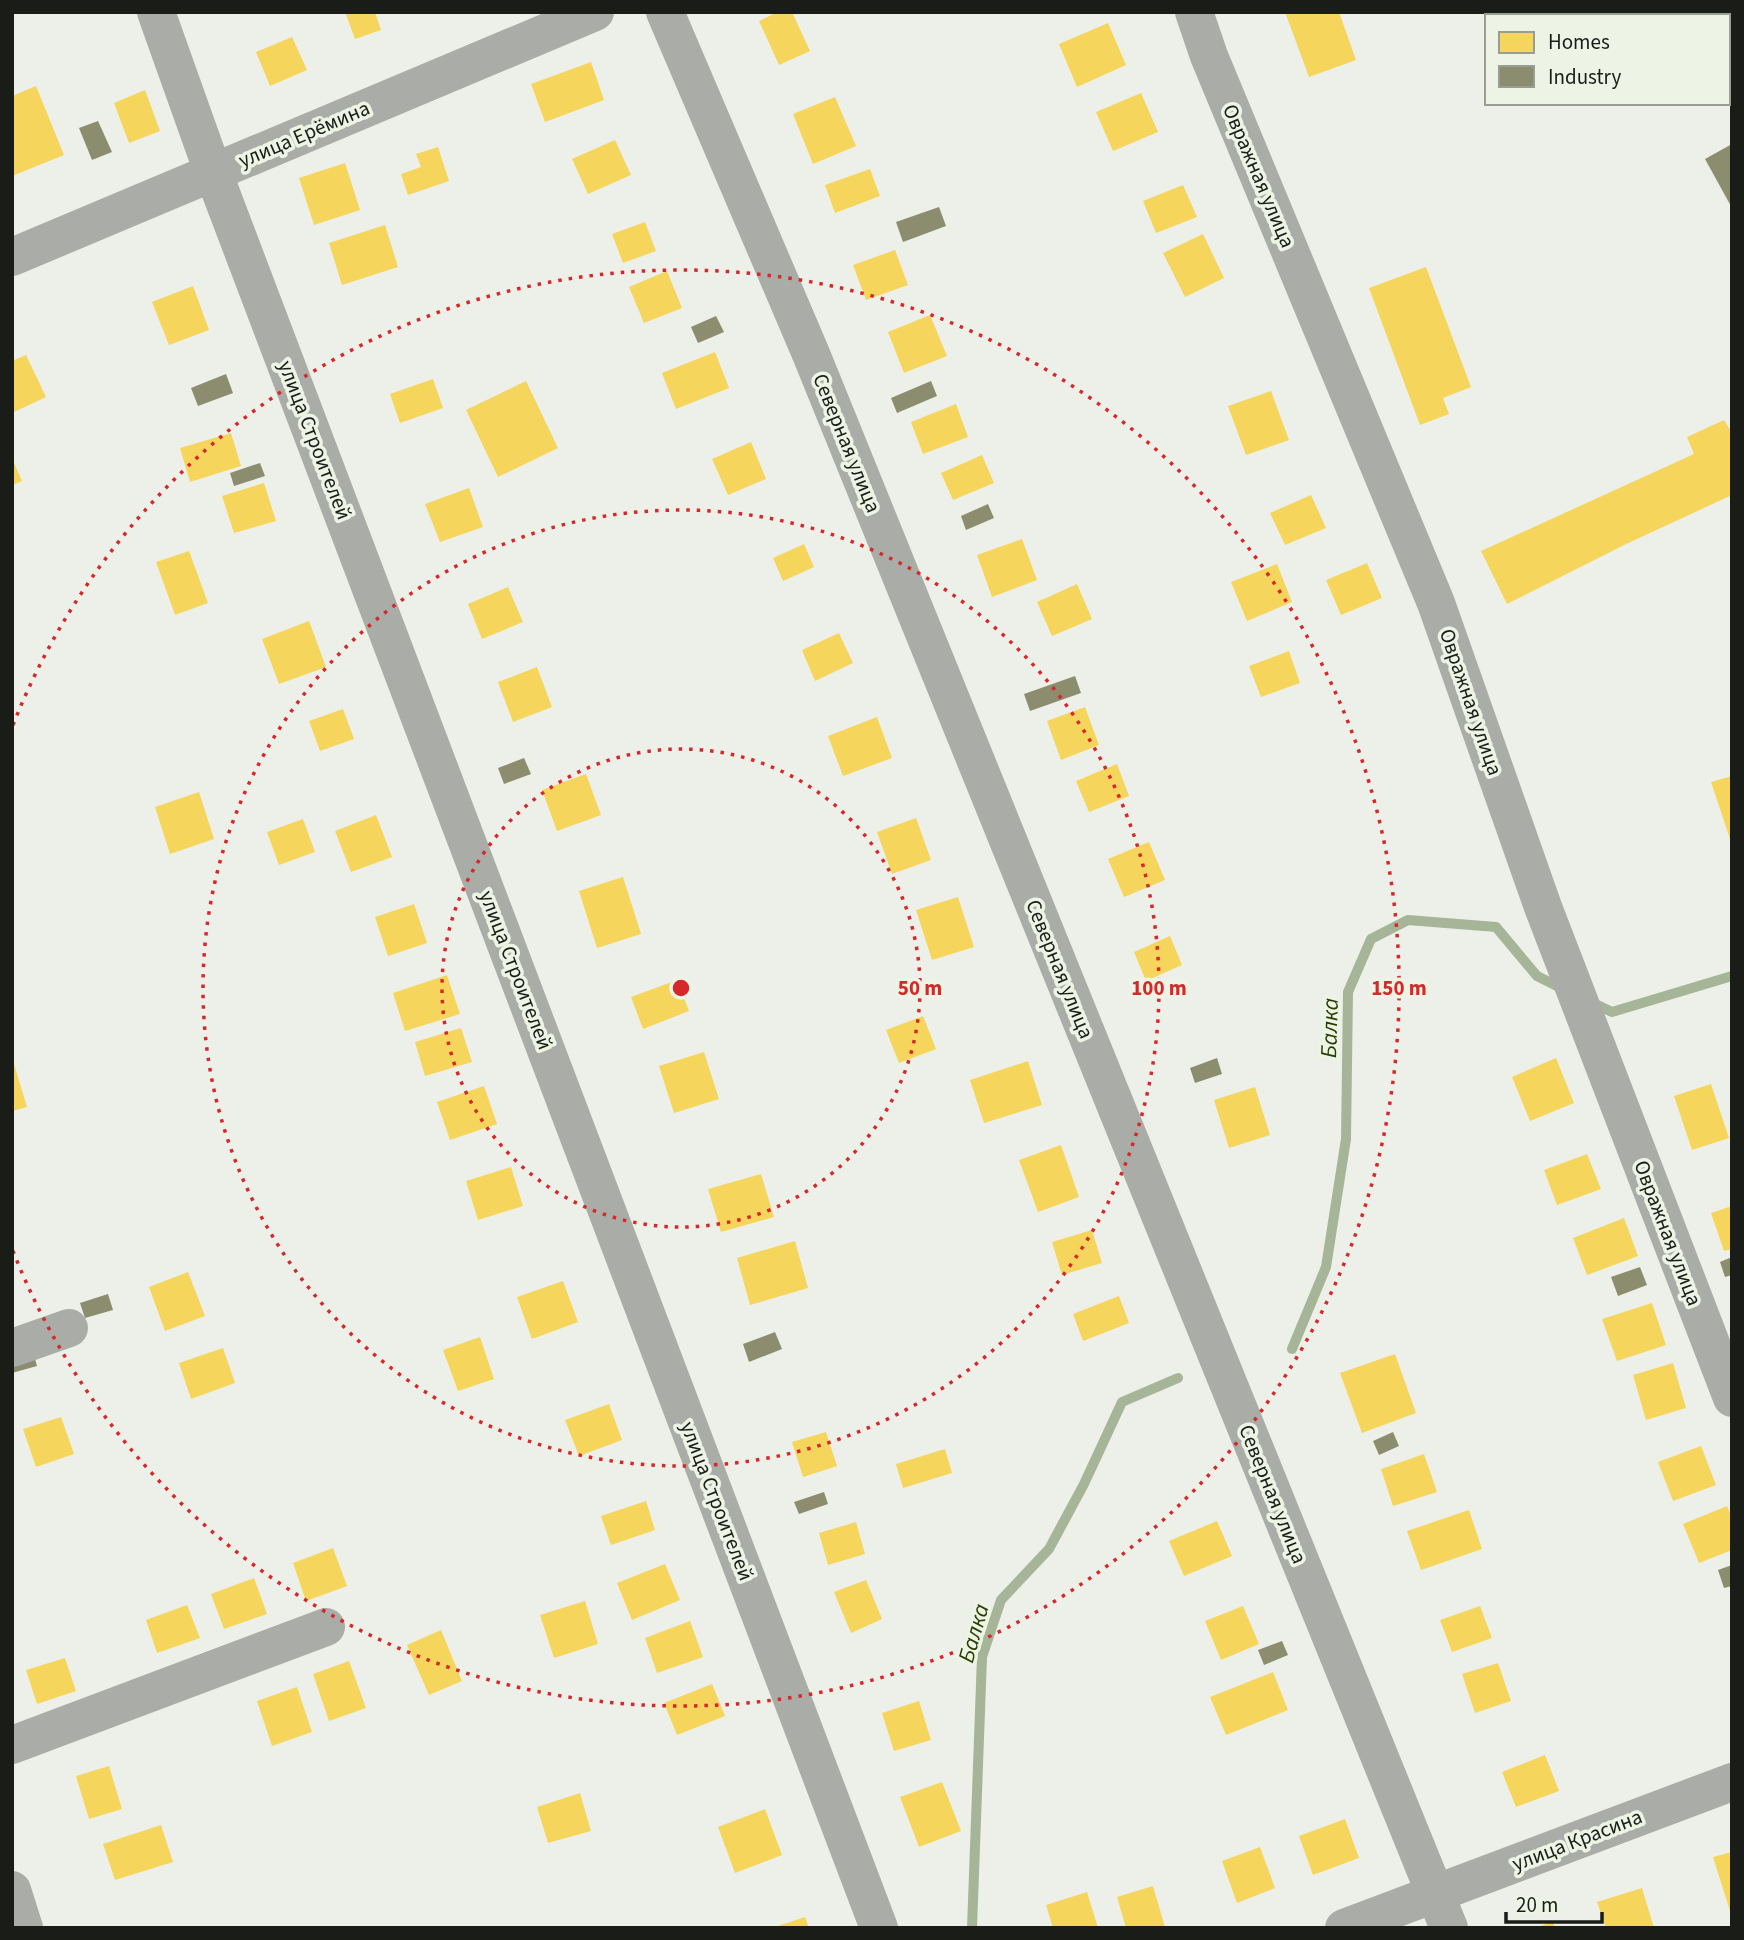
<svg xmlns="http://www.w3.org/2000/svg" width="1744" height="1940" viewBox="0 0 1744 1940" font-family="'Source Sans 3',sans-serif">
  <style>
    .homes { fill: #f6d55c }
    .industry { fill: #8c8c6e }
    .lines { fill: none; stroke-linecap: round; stroke-linejoin: round }
    .stream { stroke: #a6b497; stroke-width: 10 }
    .minor { stroke: #aaada7; stroke-width: 38 }
    .ring { fill: none; stroke: #d62828; stroke-width: 3.5; stroke-dasharray: 3.5 7 }
    .labels { text-anchor: middle; stroke-width: 7; stroke-linejoin: round; paint-order: stroke }
    .street-label { font-size: 21px; fill: #191c17; stroke: #edf4e5 }
    .water-label { font-size: 23px; font-style: italic; fill: #283e00; stroke: #edf4e5 }
    .centre { fill: #d62828; stroke: #edf4e5; stroke-width: 3.5 }
    .ring-label { font-size: 21px; text-anchor: middle; font-weight: bold; fill: #d62828; stroke: #edf4e5; stroke-width: 7; stroke-linejoin: round; paint-order: stroke }
  </style>
  <rect width="100%" height="100%" fill="#edf0e8"/>
  <!-- homes -->
  <g class="homes">
    <path d="M345,12h30l6,18 -26,9z"/>
    <path d="M778,12h14l18,39 -31,14 -20,-44z"/>
    <path d="M1285,12h54l17,48 -47,17z"/>
    <path d="M1108,23l18,42 -49,22 -18,-43z"/>
    <path d="M292,37l15,33 -37,16 -14,-34z"/>
    <path d="M591,62l13,38 -59,22 -14,-38z"/>
    <path d="M36,86l28,69 -52,21v-80z"/>
    <path d="M145,90l15,41 -31,12 -15,-40z"/>
    <path d="M1141,93l17,39 -45,19 -17,-39z"/>
    <path d="M835,97l21,49 -43,18 -20,-50z"/>
    <path d="M615,140l16,35 -43,19 -16,-35z"/>
    <path d="M438,147l11,34 -41,14 -7,-21 20,-7 -5,-13z"/>
    <path d="M345,163l15,47 -46,15 -15,-47z"/>
    <path d="M870,169l10,27 -45,17 -10,-28z"/>
    <path d="M1183,185l14,32 -41,16 -13,-32z"/>
    <path d="M645,222l11,29 -33,12 -11,-29z"/>
    <path d="M385,225l13,42 -56,18 -13,-42z"/>
    <path d="M1203,234l21,44 -39,19 -22,-44z"/>
    <path d="M895,250l13,35 -42,15 -13,-35z"/>
    <path d="M1426,267l45,120 -28,11 6,16 -29,11 -51,-137z"/>
    <path d="M667,271l15,37 -38,15 -15,-36z"/>
    <path d="M193,286l16,44 -40,15 -17,-43z"/>
    <path d="M930,315l17,41 -43,17 -16,-41z"/>
    <path d="M715,352l14,36 -53,21 -14,-36z"/>
    <path d="M26,355l20,42 -34,16v-52z"/>
    <path d="M433,379l10,29 -43,15 -10,-29z"/>
    <path d="M526,381l32,67 -60,29 -32,-67z"/>
    <path d="M1271,391l18,49 -43,15 -18,-49z"/>
    <path d="M956,404l12,33 -45,17 -12,-32z"/>
    <path d="M1724,420l8,13v62l-108,50 -117,59 -26,-53 213,-97 -7,-17z"/>
    <path d="M231,433l10,33 -51,16 -10,-34z"/>
    <path d="M751,442l15,37 -38,16 -16,-36z"/>
    <path d="M982,455l12,28 -41,17 -12,-27z"/>
    <path d="M12,458l10,23 -10,4z"/>
    <path d="M264,483l12,38 -42,12 -12,-37z"/>
    <path d="M469,488l14,39 -43,15 -15,-38z"/>
    <path d="M1311,495l15,33 -41,17 -15,-32z"/>
    <path d="M1022,539l15,41 -45,17 -15,-42z"/>
    <path d="M804,544l10,23 -31,14 -10,-23z"/>
    <path d="M189,551l19,52 -33,12 -19,-53z"/>
    <path d="M1367,563l15,35 -41,17 -15,-35z"/>
    <path d="M1277,564l15,38 -45,19 -16,-39z"/>
    <path d="M1077,584l15,35 -40,17 -15,-34z"/>
    <path d="M508,587l15,35 -41,17 -14,-35z"/>
    <path d="M309,621l17,46 -47,17 -17,-45z"/>
    <path d="M839,633l14,30 -38,18 -13,-31z"/>
    <path d="M1289,651l11,32 -39,14 -12,-31z"/>
    <path d="M537,667l15,40 -39,15 -15,-40z"/>
    <path d="M1085,707l14,38 -38,15 -14,-39z"/>
    <path d="M343,709l11,30 -34,12 -11,-30z"/>
    <path d="M877,717l15,41 -49,18 -15,-40z"/>
    <path d="M1117,764l12,32 -40,16 -13,-31z"/>
    <path d="M586,774l15,41 -44,16 -15,-41z"/>
    <path d="M1732,776v66h-1l-20,-60z"/>
    <path d="M199,792l15,47 -44,15 -15,-47z"/>
    <path d="M376,815l16,42 -41,15 -16,-41z"/>
    <path d="M916,818l15,42 -39,14 -15,-42z"/>
    <path d="M303,819l12,33 -36,13 -12,-33z"/>
    <path d="M1149,842l16,38 -41,17 -16,-38z"/>
    <path d="M623,877l18,57 -44,14 -18,-57z"/>
    <path d="M958,897l16,50 -42,13 -16,-50z"/>
    <path d="M414,904l13,39 -39,13 -13,-39z"/>
    <path d="M1170,936l12,29 -36,16 -12,-29z"/>
    <path d="M447,975l13,39 -55,17 -12,-38z"/>
    <path d="M677,980l12,31 -46,18 -12,-32z"/>
    <path d="M923,1016l13,33 -37,14 -13,-33z"/>
    <path d="M461,1028l11,34 -47,14 -10,-34z"/>
    <path d="M704,1052l15,47 -45,14 -15,-47z"/>
    <path d="M12,1057l15,50 -15,4z"/>
    <path d="M1556,1058l18,45 -44,18 -18,-44z"/>
    <path d="M1028,1061l14,44 -58,18 -14,-43z"/>
    <path d="M1711,1084l18,54 -37,12 -18,-54z"/>
    <path d="M484,1086l13,38 -47,16 -13,-38z"/>
    <path d="M1255,1087l15,48 -41,13 -15,-48z"/>
    <path d="M1061,1145l18,52 -41,15 -19,-52z"/>
    <path d="M1587,1154l14,35 -44,16 -13,-35z"/>
    <path d="M511,1167l12,39 -45,14 -12,-39z"/>
    <path d="M761,1174l13,43 -53,15 -13,-43z"/>
    <path d="M1732,1206v43l-8,2 -13,-38z"/>
    <path d="M1624,1218l14,38 -51,19 -14,-37z"/>
    <path d="M1092,1230l10,33 -40,12 -10,-33z"/>
    <path d="M795,1241l13,47 -58,17 -13,-47z"/>
    <path d="M188,1272l17,44 -40,15 -16,-44z"/>
    <path d="M563,1281l15,41 -46,17 -15,-42z"/>
    <path d="M1119,1296l10,27 -46,18 -10,-27z"/>
    <path d="M1652,1303l14,42 -49,16 -15,-42z"/>
    <path d="M480,1337l14,42 -36,12 -15,-41z"/>
    <path d="M223,1348l12,35 -44,16 -12,-36z"/>
    <path d="M1395,1354l21,59 -54,20 -22,-60z"/>
    <path d="M1673,1363l13,45 -40,12 -13,-45z"/>
    <path d="M609,1404l13,36 -43,16 -14,-36z"/>
    <path d="M61,1417l13,37 -38,13 -13,-38z"/>
    <path d="M826,1432l11,34 -34,11 -11,-35z"/>
    <path d="M1701,1446l15,39 -43,16 -15,-39z"/>
    <path d="M945,1449l7,24 -49,15 -7,-24z"/>
    <path d="M1424,1454l13,38 -44,14 -12,-37z"/>
    <path d="M646,1501l9,29 -44,15 -10,-29z"/>
    <path d="M1727,1506l5,12v32l-33,13 -16,-39z"/>
    <path d="M1469,1510l13,39 -61,21 -14,-39z"/>
    <path d="M1217,1521l15,35 -48,20 -15,-35z"/>
    <path d="M856,1522l9,32 -37,11 -9,-32z"/>
    <path d="M333,1548l14,38 -41,15 -13,-38z"/>
    <path d="M665,1564l15,36 -48,20 -15,-37z"/>
    <path d="M254,1578l13,36 -43,15 -13,-35z"/>
    <path d="M866,1580l16,39 -31,14 -17,-41z"/>
    <path d="M585,1601l13,43 -44,14 -14,-43z"/>
    <path d="M187,1605l13,33 -43,15 -11,-33z"/>
    <path d="M1243,1606l16,38 -38,16 -16,-39z"/>
    <path d="M1480,1606l12,32 -40,14 -12,-32z"/>
    <path d="M690,1621l13,36 -46,16 -12,-35z"/>
    <path d="M441,1630l21,51 -33,14 -22,-50z"/>
    <path d="M65,1658l11,33 -39,13 -11,-34z"/>
    <path d="M349,1661l17,47 -37,13 -16,-47z"/>
    <path d="M1498,1663l13,38 -36,12 -13,-39z"/>
    <path d="M1273,1672l15,38 -62,25 -16,-38z"/>
    <path d="M712,1684l13,32 -48,19 -13,-32z"/>
    <path d="M297,1687l15,45 -40,14 -15,-45z"/>
    <path d="M919,1701l12,39 -37,11 -12,-38z"/>
    <path d="M1545,1755l14,36 -43,16 -14,-35z"/>
    <path d="M109,1766l13,43 -33,10 -13,-43z"/>
    <path d="M942,1782l19,49 -42,16 -19,-50z"/>
    <path d="M580,1793l11,38 -43,12 -11,-36z"/>
    <path d="M765,1809l17,46 -47,18 -17,-46z"/>
    <path d="M1345,1819l14,39 -46,17 -14,-39z"/>
    <path d="M161,1825l12,37 -58,18 -12,-36z"/>
    <path d="M1260,1847l15,41 -38,15 -15,-42z"/>
    <path d="M1732,1852v62h-1l-18,-57z"/>
    <path d="M1153,1886l12,41 -39,1 -9,-31z"/>
    <path d="M1642,1888l12,40h-48l-9,-26z"/>
    <path d="M1087,1892l11,36h-45l-7,-23z"/>
    <path d="M805,1917l4,11h-34v-1z"/>
    <path d="M1553,1922l2,6h-19v-1z"/>
  </g>
  <!-- industry -->
  <g class="industry">
    <path d="M98,121l14,31 -20,8 -13,-32z"/>
    <path d="M1732,144v64l-27,-49z"/>
    <path d="M939,207l7,19 -43,16 -7,-20z"/>
    <path d="M716,316l8,16 -26,11 -7,-16z"/>
    <path d="M226,374l7,19 -35,13 -7,-18z"/>
    <path d="M931,381l6,15 -40,17 -6,-15z"/>
    <path d="M260,463l5,13 -31,10 -4,-13z"/>
    <path d="M988,504l6,14 -28,12 -5,-14z"/>
    <path d="M1075,676l6,17 -51,18 -6,-17z"/>
    <path d="M524,758l7,16 -27,10 -6,-16z"/>
    <path d="M1217,1058l5,16 -27,9 -5,-15z"/>
    <path d="M1732,1257v18l-7,2 -5,-15z"/>
    <path d="M1640,1267l7,18 -29,11 -7,-19z"/>
    <path d="M108,1294l5,16 -28,8 -5,-15z"/>
    <path d="M775,1332l7,17 -33,13 -6,-18z"/>
    <path d="M33,1352l4,14 -25,7v-14z"/>
    <path d="M1393,1432l6,14 -20,9 -6,-14z"/>
    <path d="M824,1492l4,12 -29,10 -5,-12z"/>
    <path d="M1732,1565v21l-8,2 -6,-18z"/>
    <path d="M1282,1641l6,14 -24,10 -6,-15z"/>
  </g>
  <g class="lines">
    <!-- stream -->
    <g class="stream">
      <path d="M1593,1003l19,9 120,-36"/>
      <path d="M1292,1349l34,-82 20,-128 2,-147 23,-53 37,-19 88,7 41,49 26,13"/>
      <path d="M972,1928l10,-271 19,-57 48,-51 35,-65 38,-82 56,-24"/>
    </g>
    <!-- minor -->
    <g class="minor">
      <path d="M156,12l57,160 666,1756"/>
      <path d="M665,12l146,342 638,1574"/>
      <path d="M1194,12l15,44 227,547 107,304 189,491"/>
      <path d="M12,257l583,-245"/>
      <path d="M12,1348l57,-20"/>
      <path d="M12,1745l314,-118"/>
      <path d="M12,1890l12,38"/>
      <path d="M1344,1928l388,-146"/>
    </g>
  </g>
  <!-- distance rings -->
  <g class="ring">
    <circle cx="681" cy="988" r="239"/>
    <circle cx="681" cy="988" r="478"/>
    <path d="M13 725A718 718 0 1 1 13 1251"/>
  </g>
  <g class="labels">
    <!-- street labels -->
    <g class="street-label">
      <text transform="translate(304 134) rotate(-23)" y="7">улица Ерёмина</text>
      <text transform="translate(1259 176) rotate(67)" y="7">Овражная улица</text>
      <text transform="translate(315 440) rotate(69)" y="7">улица Строителей</text>
      <text transform="translate(847 443) rotate(68)" y="7">Северная улица</text>
      <text transform="translate(1471 702) rotate(71)" y="7">Овражная улица</text>
      <text transform="translate(1060 969) rotate(68)" y="7">Северная улица</text>
      <text transform="translate(516 970) rotate(69)" y="7">улица Строителей</text>
      <text transform="translate(1668 1233) rotate(69)" y="7">Овражная улица</text>
      <text transform="translate(1273 1494) rotate(68)" y="7">Северная улица</text>
      <text transform="translate(717 1501) rotate(69)" y="7">улица Строителей</text>
      <text transform="translate(1577 1840) rotate(-21)" y="7">улица Красина</text>
    </g>
    <!-- water labels -->
    <g class="water-label">
      <text transform="translate(1329 1028) rotate(-88)" y="8">Балка</text>
      <text transform="translate(973 1633) rotate(-74)" y="8">Балка</text>
    </g>
  </g>
  <circle cx="681" cy="988" r="10" class="centre"/>
  <g class="ring-label">
    <text x="920" y="995">50 m</text>
    <text x="1159" y="995">100 m</text>
    <text x="1399" y="995">150 m</text>
  </g>
  <!-- border -->
  <rect width="1744" height="1940" fill="none" stroke="#191c17" stroke-width="28"/>
  <!-- legend -->
  <rect x="1485" y="14" width="245" height="91" fill="#edf4e5" stroke="#989e93" stroke-width="2"/>
  <rect x="1499" y="32" width="35" height="21" fill="#f6d55c" stroke="#989e93" stroke-width="2"/>
  <text x="1548" y="49" font-size="21" fill="#191c17">Homes</text>
  <rect x="1499" y="66" width="35" height="21" fill="#8c8c6e" stroke="#989e93" stroke-width="2"/>
  <text x="1548" y="84" font-size="21" fill="#191c17">Industry</text>
  <!-- scale -->
  <path d="M1506 1912v10h96v-10" fill="none" stroke="#191c17" stroke-width="3.5"/>
  <text x="1516" y="1912" font-size="21" fill="#191c17" stroke="#edf4e5" stroke-width="5" paint-order="stroke">20 m</text>
</svg>
